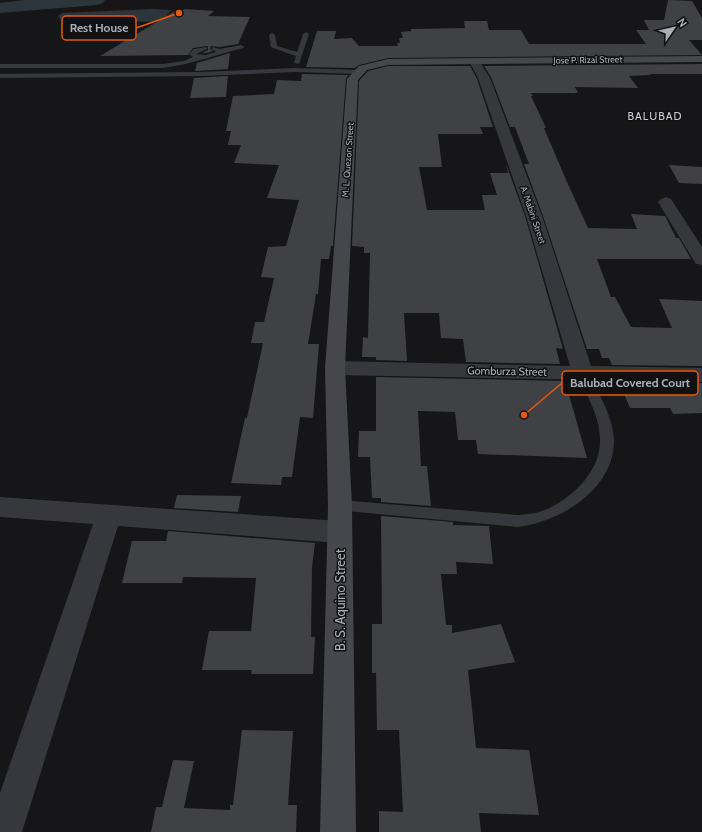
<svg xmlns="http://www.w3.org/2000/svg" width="702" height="832" viewBox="0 0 702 832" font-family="Cabin,sans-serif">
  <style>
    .water { fill: #2c353c }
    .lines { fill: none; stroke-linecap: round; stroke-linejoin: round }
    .river { fill: #2c353c; fill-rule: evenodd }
    .building { fill: #404145 }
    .lane { fill: #37383d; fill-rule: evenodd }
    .street { fill: #37383d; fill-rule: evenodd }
    .secondary { fill: #45474d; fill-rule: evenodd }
    .labels { text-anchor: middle; stroke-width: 3; stroke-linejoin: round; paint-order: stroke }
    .far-street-label { font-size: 9px; fill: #a8adb8; stroke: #111113 }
    .far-quarter-label { font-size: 11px; letter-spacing: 1px; fill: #c9ccd4; stroke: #111113 }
    .street-label { font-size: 11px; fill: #a8adb8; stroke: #111113 }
    .near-street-label { font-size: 13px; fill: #a8adb8; stroke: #111113 }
    .leader { fill: none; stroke: #e8590c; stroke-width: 1.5 }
    .callout-dot { fill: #e8590c; stroke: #111113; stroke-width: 1.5 }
    .callout { fill: #111113; stroke: #e8590c; stroke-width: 1.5 }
    .callout-label { font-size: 12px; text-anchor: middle; font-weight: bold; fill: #a8adb8 }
  </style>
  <rect width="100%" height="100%" fill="#161618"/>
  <!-- water -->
  <path class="water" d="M153,9l19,1 -6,5 5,2 -3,5h-13l-95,-3 -2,-3 4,-3z"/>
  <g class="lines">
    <!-- river -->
    <path class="river" d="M24,0h81l-2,3 -6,2 -97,8v-10z"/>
  </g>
  <!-- building -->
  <g class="building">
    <path d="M668,0l24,1 10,17v22h-13l13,15 -314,3 -29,7 -4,3 -49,-1 11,-36h19l-2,8 18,-1 7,8h39l-1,-3h3l-1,-5h4l-2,-6 10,-1v-2l54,-1 -1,-7h23l2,9h32l8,14h117l-10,-14h13l-5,-10h20z"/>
    <path d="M185,9l29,2 -6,5 42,1 -12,27 -18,3 -9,-1 -1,3 3,2 -7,2h-4l6,-3v-3l-1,-1 -14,2 -5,7 -88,1 75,-45h6z"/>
    <path d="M230,53l-2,16 -33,2 2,-8z"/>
    <path d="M702,64v10h-52l1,1 -22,1 9,12 -63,-1 3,6h-47l2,3h-2l15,32h-2l23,54 21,46 49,1 -6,-15 34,2 11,22h3l12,21h-94l14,38h4l16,30 41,1 -13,-29 43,2v65l-90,-1 -3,-7h-7l-3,-9h-12l-44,-133 -19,-52h5l-14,-37h-5l-19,-50 -7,-11z"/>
    <path d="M388,66h82l7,13 16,48h-13l3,7h-45l4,33h-23l8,43h58l-3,-15h15l-7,-22h18l-2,-9 19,52 38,133 -7,-1 4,16 -94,-2 -3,-23 -22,-1 -2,-25h-35l3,48 -31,-1v-3h-14l1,-20 5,1 2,-85h-6v-6l-12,-1 7,-165 9,-10z"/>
    <path d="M302,74l46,1 -2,4 -13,167h-2l-2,13h-8l-3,35h-2l-8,50h11l-6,74 -13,-1 -8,60h-10l-1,8 -50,-2 14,-65h2l16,-75h-12l4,-21h9l10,-44 -13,-1 7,-30 18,-1 13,-46 -32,-2 12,-33 -45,-2 7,-18h-13l3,-14h-5l7,-35 41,-2 3,-14 24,1z"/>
    <path d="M228,76l-2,21 -36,1 4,-20z"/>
    <path d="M669,165l33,2v17l-23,-1z"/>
    <path d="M376,377l189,4 22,77 -109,-4 -2,-14h-18l-3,-28 -37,-1 3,55h6l4,40 -50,-4v-4h-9l-2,-41h-12l1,-26h17z"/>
    <path d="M619,382l83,1v30l-29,1 -3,-6h-40z"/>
    <path d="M177,495l64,1 -3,16 -64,-4z"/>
    <path d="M381,516l72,6v3l36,1 4,38 -37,-2 1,12h-16l5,51h6v8l49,-9 14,38 -47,8 8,78 53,2 10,65 -60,-2 2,19h-102v-21l24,1 -4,-82h-22l-1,-57h-4v-49h10z"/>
    <path d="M168,531l147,12 -3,24 -1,70h4l-2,37h-62l1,-4h-50l7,-39h42l5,-53 -73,-1 -1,6h-60l10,-42h34z"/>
    <path d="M242,730l51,1 -5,74h9l-1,27h-145l5,-25h6l11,-47 21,1 -10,47 46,2v-5h3z"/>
  </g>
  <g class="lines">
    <!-- lane -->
    <g class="lane">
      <path d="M306,32l3,2 -10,30 -5,-1 2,-7 -25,-9 -2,-12 3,-2 3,2 2,11 20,6 6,-18z"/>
      <path d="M241,45l3,2 -1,1c-27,7 -51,16 -80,20h-163v-4h163l21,-3 9,-4 -4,-3 5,-5 13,-2v2l-11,5 10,1 10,-3 -4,-3v-2l8,2z"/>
      <path d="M295,68l64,2 3,2 -3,2 -64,-2 -95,4 -200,2v-4l200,-2z"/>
      <path d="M583,369l4,1 2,3c10,22 25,45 25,69 -1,48 -54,80 -96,85l-183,-17 -2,-4 2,-4 5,-2 178,15c6,-1 12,-1 18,-2 30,-8 64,-39 64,-71 1,-25 -14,-47 -23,-69l2,-3z"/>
    </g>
    <!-- street -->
    <g class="street">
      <path d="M474,58l4,1 12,19 52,138 49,150 111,2v14l-367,-7 -7,-2 -3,-5 3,-5 7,-2 235,5 -44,-150 -48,-138 -9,-17z"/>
      <path d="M666,197l5,2 31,48v18l-6,-1 -38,-62 3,-3z"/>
      <path d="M0,497l339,24 9,3 4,8 -4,8 -9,3 -221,-17 -96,306h-22v-39l93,-269 -93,-7z"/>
    </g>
    <!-- secondary -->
    <path class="secondary" d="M702,56v6l-314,3 -21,5 -9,10 -13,288 7,138 4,326h-36l8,-326 -3,-138 22,-289 12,-13 29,-7z"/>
  </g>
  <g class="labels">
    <!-- far-street labels -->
    <g class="far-street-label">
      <text transform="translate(588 60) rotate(-1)" y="3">Jose P. Rizal Street</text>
      <text transform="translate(348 160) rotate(-86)" y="3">M. L. Quezon Street</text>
      <text transform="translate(533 215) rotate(71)" y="3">A. Mabini Street</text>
    </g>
    <!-- far-quarter labels -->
    <g class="far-quarter-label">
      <text x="655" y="120">BALUBAD</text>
    </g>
    <!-- street labels -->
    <g class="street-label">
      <text transform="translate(507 371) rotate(1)" y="4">Gomburza Street</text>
    </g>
    <!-- near-street labels -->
    <g class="near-street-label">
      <text transform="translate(340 600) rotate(-90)" y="5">B. S. Aquino Street</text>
    </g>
  </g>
  <!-- callouts -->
  <path class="leader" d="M179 13L136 28M524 415L562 383"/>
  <g class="callout-dot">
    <circle cx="179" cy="13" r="4"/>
    <circle cx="524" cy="415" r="4"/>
  </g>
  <g class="callout">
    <rect x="62" y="16" width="74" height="24" rx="4"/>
    <rect x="562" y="371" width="136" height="24" rx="4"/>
  </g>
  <g class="callout-label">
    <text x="99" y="32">Rest House</text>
    <text x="630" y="387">Balubad Covered Court</text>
  </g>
  <!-- north arrow -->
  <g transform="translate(674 28) rotate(56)" stroke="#111113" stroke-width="3" paint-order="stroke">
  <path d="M0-3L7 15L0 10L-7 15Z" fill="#a8adb8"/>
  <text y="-6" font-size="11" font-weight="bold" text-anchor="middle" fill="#a8adb8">N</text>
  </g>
</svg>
